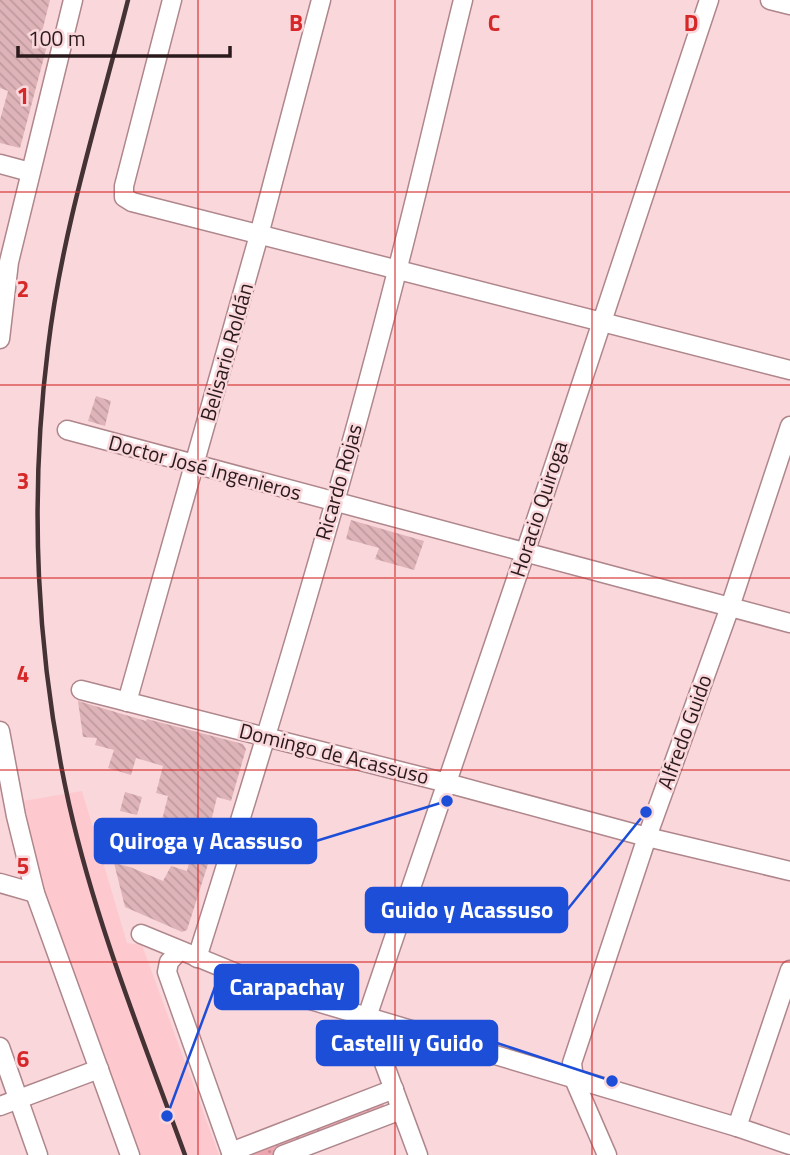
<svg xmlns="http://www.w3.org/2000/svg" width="790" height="1155" viewBox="0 0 790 1155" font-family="'Titillium Web',sans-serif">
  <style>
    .built { fill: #fdc9cf }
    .grass { fill: url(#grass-dots) }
    .building { fill: url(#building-back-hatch) }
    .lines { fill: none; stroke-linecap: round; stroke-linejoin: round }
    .minor-casing { stroke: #ae868b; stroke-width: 21 }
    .minor { stroke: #fff; stroke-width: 18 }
    .rail { stroke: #443234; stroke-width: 4.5 }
    .grid { fill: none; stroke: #d62828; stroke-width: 2; stroke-opacity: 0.55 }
    .labels { text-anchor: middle; stroke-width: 5; stroke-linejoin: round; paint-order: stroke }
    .street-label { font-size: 21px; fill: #2a1a1c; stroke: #fad7db }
    .grid-label { font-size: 23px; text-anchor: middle; font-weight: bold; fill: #d62828; stroke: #fad7db; stroke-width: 5; stroke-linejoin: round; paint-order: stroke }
    .leader { fill: none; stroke: #1d4ed8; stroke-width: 2.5 }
    .callout-dot { fill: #1d4ed8; stroke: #fad7db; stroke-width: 2.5 }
    .callout { fill: #1d4ed8; stroke: #1d4ed8; stroke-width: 2.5 }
    .callout-label { font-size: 23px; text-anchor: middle; font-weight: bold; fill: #fff }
  </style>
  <defs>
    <pattern id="grass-dots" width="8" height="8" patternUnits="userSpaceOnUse" patternTransform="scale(1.75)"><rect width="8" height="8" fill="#eda6b0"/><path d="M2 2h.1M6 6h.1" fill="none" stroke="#cb8e97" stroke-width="1.8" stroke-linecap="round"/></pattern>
    <pattern id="building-back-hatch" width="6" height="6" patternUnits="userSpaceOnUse" patternTransform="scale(1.75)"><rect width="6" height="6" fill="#deb4b9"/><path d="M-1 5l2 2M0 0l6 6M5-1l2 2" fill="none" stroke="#bf9a9e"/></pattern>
  </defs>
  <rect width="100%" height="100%" fill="#fad7db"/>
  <!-- built -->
  <path class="built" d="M82,791l45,152 15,2 77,210h-81l-94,-264 -21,-90z"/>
  <!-- grass -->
  <path class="grass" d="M381,1098l5,13 -113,44h-28z"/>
  <!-- building -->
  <g class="building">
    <path d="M0,0h50l-11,44 8,2 -27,102 -20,-5v-23l8,-29 -8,-3z"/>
    <path d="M96,396l15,5 -6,25 -17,-5z"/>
    <path d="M351,520l73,21 -10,29 -39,-11 4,-11 -33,-9z"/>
    <path d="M78,701l68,20 1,-2 96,25 3,5 -15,52 -14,-4 -8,33 -12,-3 -2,5 -34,-8 7,-28 -12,-3 7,-27 -27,-8 -5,17 -23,-7 6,-18 -19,-5 2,-7 -14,-1z"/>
    <path d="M125,792l17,5 -5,18 -17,-4z"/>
    <path d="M190,859l18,5 -21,66 -5,2 -57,-25 -11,-44 16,4 33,14 8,-15 16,5z"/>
  </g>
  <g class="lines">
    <defs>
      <g id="minor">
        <path d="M172,0l-48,186v11l8,5 658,168"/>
        <path d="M770,0l20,5"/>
        <path d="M0,164l30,8"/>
        <path d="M0,339l9,-77 64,-262"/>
        <path d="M67,430l723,193"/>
        <path d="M81,690l366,93 200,54 143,34"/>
        <path d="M127,702l132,-467 62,-235"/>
        <path d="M0,731l16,85 19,77 95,262"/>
        <path d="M0,883l35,10"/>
        <path d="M141,934l136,56 460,137 53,18"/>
        <path d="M179,951l-10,11 -2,10 65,183"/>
        <path d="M197,958c72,-228 142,-458 201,-691 23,-88 43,-178 65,-267"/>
        <path d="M367,1017l158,-464 184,-553"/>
        <path d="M367,1017l51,138"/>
        <path d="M0,1047l38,108"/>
        <path d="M0,1106l99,-37"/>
        <path d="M737,1127l53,-157"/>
        <path d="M231,1152l163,-63"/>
        <path d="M283,1155l118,-45"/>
        <path d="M607,1155l-33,-76 -2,-16 75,-226 83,-230 60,-181"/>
      </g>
    </defs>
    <!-- minor casing -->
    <use href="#minor" class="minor-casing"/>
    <!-- minor -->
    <use href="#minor" class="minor"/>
    <!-- rail -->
    <path class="rail" d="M128,0c-29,115 -66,230 -80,348 -19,151 -12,307 21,456 27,120 74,236 116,351"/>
  </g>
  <!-- grid -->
  <path class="grid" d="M198,0v1155M395,0v1155M592,0v1155M0,192h790M0,385h790M0,578h790M0,770h790M0,962h790"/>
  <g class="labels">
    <!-- street labels -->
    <g class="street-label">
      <text transform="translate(227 352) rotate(-74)" y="7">Belisario Roldán</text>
      <text transform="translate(205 468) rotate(15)" y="7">Doctor José Ingenieros</text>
      <text transform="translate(339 482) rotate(-74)" y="7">Ricardo Rojas</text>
      <text transform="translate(539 509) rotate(-72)" y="7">Horacio Quiroga</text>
      <text transform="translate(685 732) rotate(-70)" y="7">Alfredo Guido</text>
      <text transform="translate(334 754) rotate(14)" y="7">Domingo de Acassuso</text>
    </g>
  </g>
  <g class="grid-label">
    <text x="296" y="31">B</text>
    <text x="494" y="31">C</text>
    <text x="691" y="31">D</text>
    <text x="23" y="104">1</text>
    <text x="23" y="297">2</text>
    <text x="23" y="489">3</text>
    <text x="23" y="682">4</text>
    <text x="23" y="874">5</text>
    <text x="23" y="1067">6</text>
  </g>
  <!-- callouts -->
  <path class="leader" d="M447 801L316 841M646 812L567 910M167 1116L215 987M612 1081L497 1043"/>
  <g class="callout-dot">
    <circle cx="447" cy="801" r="7"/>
    <circle cx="646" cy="812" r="7"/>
    <circle cx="167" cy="1116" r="7"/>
    <circle cx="612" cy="1081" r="7"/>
  </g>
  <g class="callout">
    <rect x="95" y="819" width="221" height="44" rx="7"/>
    <rect x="366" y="888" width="201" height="44" rx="7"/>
    <rect x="215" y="965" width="143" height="44" rx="7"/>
    <rect x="317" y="1021" width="180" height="44" rx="7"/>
  </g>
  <g class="callout-label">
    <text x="206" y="849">Quiroga y Acassuso</text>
    <text x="467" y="918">Guido y Acassuso</text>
    <text x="287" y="995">Carapachay</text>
    <text x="407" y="1051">Castelli y Guido</text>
  </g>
  <!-- scale -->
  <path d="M18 46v10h212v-10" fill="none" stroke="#2a1a1c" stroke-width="3.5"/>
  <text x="28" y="46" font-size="21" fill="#2a1a1c" stroke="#fad7db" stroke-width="5" paint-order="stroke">100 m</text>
</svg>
